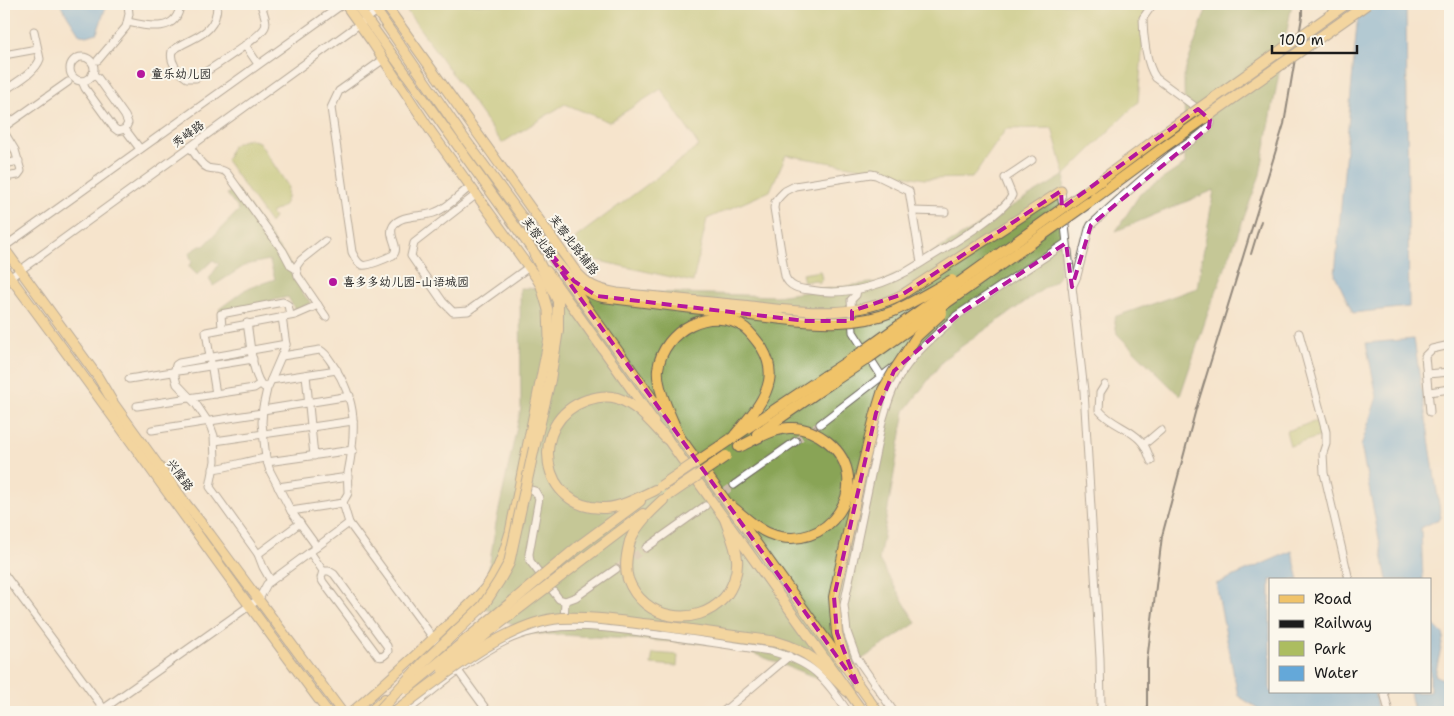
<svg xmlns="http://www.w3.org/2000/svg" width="1454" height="716" viewBox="0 0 1454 716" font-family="'Shantell Sans','LXGW WenKai TC',sans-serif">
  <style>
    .green { fill: #acbd60; stroke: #646c3e }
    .forest { fill: #89a456; stroke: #526039 }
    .water { fill: #64a8d9; stroke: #40627a }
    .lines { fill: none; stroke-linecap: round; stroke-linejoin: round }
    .minor-tunnel { stroke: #cabca9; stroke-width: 7; stroke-dasharray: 7 3.5; stroke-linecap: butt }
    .minor-casing { stroke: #68625a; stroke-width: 9 }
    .major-casing { stroke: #68625a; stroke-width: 11 }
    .highway-casing { stroke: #68625a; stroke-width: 12 }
    .minor { stroke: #fff; stroke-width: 7 }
    .major { stroke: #f0c369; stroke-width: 9 }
    .highway { stroke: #f0c369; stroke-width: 10 }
    .rail { stroke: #1c1c1c; stroke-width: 2 }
    .highway-bridge-casing { stroke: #68625a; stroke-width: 12; stroke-linecap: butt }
    .highway-bridge { stroke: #f0c369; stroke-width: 10 }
    .marked { fill: none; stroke: #b5179e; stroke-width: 4; stroke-dasharray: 10 6; stroke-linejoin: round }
    .poi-dot { fill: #b5179e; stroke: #fbf7ec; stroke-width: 2 }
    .labels { text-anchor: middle; stroke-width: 4; stroke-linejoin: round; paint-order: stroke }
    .poi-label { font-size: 12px; fill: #1c1c1c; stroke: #fbf7ec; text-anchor: start }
    .street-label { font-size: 12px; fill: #1c1c1c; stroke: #fbf7ec }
  </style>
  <rect width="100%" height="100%" fill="#fbf7ec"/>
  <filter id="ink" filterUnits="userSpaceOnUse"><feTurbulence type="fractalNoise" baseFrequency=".02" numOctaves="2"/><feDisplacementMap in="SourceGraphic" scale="10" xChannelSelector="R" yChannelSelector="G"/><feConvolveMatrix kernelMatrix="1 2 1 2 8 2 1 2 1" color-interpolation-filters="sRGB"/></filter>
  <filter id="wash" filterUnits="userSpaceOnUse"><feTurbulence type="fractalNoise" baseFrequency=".0096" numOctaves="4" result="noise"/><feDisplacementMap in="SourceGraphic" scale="20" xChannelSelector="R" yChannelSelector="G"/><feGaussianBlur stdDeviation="1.12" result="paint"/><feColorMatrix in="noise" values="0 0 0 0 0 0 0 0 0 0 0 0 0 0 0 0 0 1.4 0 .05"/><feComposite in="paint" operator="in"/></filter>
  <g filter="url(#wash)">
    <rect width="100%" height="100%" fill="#f5e4cc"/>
    <!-- green -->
    <g class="green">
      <path d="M402,4h744l-8,98 -73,73 -13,-47 -46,1 -34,49 -48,1 -138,-24 -16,36 -63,28 -14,63 -107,-24 -11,-20 124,-92 -38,-57 -52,33 -44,-18 -63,39z"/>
      <path d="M249,139l10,3 29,44 -1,12 -2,5 -3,4 -11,6 3,5 -4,5 -44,-63c4,-5 1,0 3,-7 2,-10 12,-12 20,-14z"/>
      <path d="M820,271l2,8 -3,4 -4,-3 -11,2 -2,-8z"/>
      <path d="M1320,420l5,15 -35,11 -4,-15z"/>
      <path d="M653,653l25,2 -1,11 -26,-2z"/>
    </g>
    <!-- forest -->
    <g class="forest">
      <path d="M1208,4h84l-32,171 -53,141 -27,80 -63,-62 -3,-17 83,-29 17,-98 -98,41 24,-37 45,-30 -1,-90z"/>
      <path d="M1065,175l-6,103 -114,80 -40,53 -26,149 37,63 -88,59 -97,-37 -205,-12 -43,-27 13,-83 25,-115 -1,-120 256,8 108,-15z"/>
      <path d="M236,188l57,80 10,18 -2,5 10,12 -16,7 -7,-13 -67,15 -2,-3 27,-20 29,-10 -5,-17 -1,-2 -23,5 -33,21 -4,-7 10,-15 -6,-4 -16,15 -9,-9 4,-3 -3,-10 11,-7h4l35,-36 -12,-16z"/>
    </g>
    <!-- water -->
    <g class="water">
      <path d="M60,4h47l-10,29 -10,3 -7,-1z"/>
      <path d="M1361,4h45l3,303 -56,6 -18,-38 22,-251z"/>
      <path d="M1414,339l27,179 -20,10 2,52h-36l-26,-134 16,-49 -11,-54z"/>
      <path d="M1292,551l7,29h-29v112h104l4,20h-114l-26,-16 -22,-112z"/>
      <path d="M1430,621l14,14 -9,40 15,8v29h-36l-4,-20h20z"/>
    </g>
  </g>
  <g filter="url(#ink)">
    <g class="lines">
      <!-- minor-tunnel -->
      <g class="minor-tunnel">
        <path d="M796,441l24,-17"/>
        <path d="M708,504l26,-19"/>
        <path d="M616,569l30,-21"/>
      </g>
      <defs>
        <g id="minor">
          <path d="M217,4c0,33 -26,32 -45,47 -3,11 6,21 15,27h9l5,-3c12,-8 59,-37 64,-48 3,-6 -3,-17 -4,-23"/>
          <path d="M128,22c21,5 50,11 52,-18"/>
          <path d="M245,45l13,19"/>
          <path d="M4,55l33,-6"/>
          <circle cx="82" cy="69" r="12"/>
          <path d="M384,59l-45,32 -8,17 21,144c2,4 5,11 10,13 5,2 25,-7 31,-10 8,-8 -6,-19 0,-29 8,-13 31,-8 43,-14 13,-5 24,-18 35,-26"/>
          <path d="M98,60l28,-33 3,-13 -1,-10"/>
          <path d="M4,80l5,7"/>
          <path d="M82,81l3,7 29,40 4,3 7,-2 3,-6 -3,-7 -27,-38 -6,-4"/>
          <path d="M4,91c12,-9 31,-18 36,-32l-6,-28"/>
          <path d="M4,127l64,-45"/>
          <path d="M125,129l15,20"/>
          <path d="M4,132l11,18 6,21 -3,4 -14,2"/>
          <path d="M190,147c5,6 10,18 18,21 7,2 14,0 19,5l56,78 8,15 5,3"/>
          <path d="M4,164l15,-3"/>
          <path d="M1061,191l23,200 16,267 1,47 -1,7"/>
          <path d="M477,194l-63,49 -3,13 32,46 10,10 15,-1 61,-44"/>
          <path d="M913,211l32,1"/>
          <path d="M325,241l-24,19 -5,7 2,9 28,41"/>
          <path d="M4,247l339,-243"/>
          <path d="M921,263l-12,-72 -33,-16 -5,-1 -76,12 -10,5 -5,5 -5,6 -1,6 11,68c4,11 14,13 25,14 39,7 79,-6 111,-27 19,-12 85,-50 91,-68l-7,-17 27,-18"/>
          <path d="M4,282l376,-273"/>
          <path d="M1072,287l5,-11 12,-47 2,-4c26,-24 53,-48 80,-70 11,-9 34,-20 40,-32l-2,-6 -53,-39c-10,-13 -13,-44 -13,-60l10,-14"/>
          <path d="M857,290l-1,5 -5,5 2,32 29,45"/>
          <path d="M956,316l110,-73"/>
          <path d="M282,317l4,28 -19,44 -4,18 -1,16 4,35 4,13 21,40 26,36"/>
          <path d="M247,323c3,15 5,56 17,64"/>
          <path d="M222,328l-1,-14 62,-12 5,3 2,10"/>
          <path d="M1299,333l27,99v12l-3,9 1,20 25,107"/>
          <path d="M282,356l38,-6c6,3 9,9 13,15 25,36 23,67 15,108 -1,7 0,13 0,20 -1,3 -4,6 -5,10l6,20 93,127"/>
          <path d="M1427,374l23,-2"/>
          <path d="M306,375l8,81"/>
          <path d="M129,379l124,-20"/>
          <path d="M271,380l66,-10"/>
          <path d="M1105,385l-5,8 -1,17c11,14 30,18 41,30 6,5 8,14 11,21"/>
          <path d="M1429,392l21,-3"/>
          <path d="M216,394l-10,-62 89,-17 23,-10"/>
          <path d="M137,406l117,-18 6,-4"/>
          <path d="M263,410l87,-14"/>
          <path d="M1430,412l-5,-56 7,-7 18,-4"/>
          <path d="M820,424l74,-57"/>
          <path d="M152,430l110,-17"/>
          <path d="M215,441l138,-20"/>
          <path d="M1143,443l5,-2 13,-11"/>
          <path d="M267,462l86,-12"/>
          <path d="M213,469c18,-2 35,-9 53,-11"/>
          <path d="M734,485l62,-44"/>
          <path d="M278,487l70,-10"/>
          <path d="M521,487l14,4 4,7 -10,56 1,7 29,38 6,2 11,-4 40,-28"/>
          <path d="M291,511l52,-8"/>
          <path d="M646,548l59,-42"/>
          <path d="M310,552l13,19 -2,7 2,4 55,74c4,2 8,-1 10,-5l-1,-5 -53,-72 -5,-3h-6"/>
          <path d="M258,554l42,-31"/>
          <path d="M4,574l100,135"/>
          <path d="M271,581l-8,-14 -5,-13 -48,-67 5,-26 -1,-25 -4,-11 -14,-21 -19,-20 -3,-11 2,-8 3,-2 107,-19"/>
          <path d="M564,621l1,-20"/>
          <path d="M456,668l32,44"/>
          <path d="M1384,692l5,20"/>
          <path d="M99,712l160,-113 8,-15 82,-61"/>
          <path d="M406,712c35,-27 76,-66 120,-79 44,-14 97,-3 143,3 33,5 67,10 101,15 43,11 54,26 78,61"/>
          <path d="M723,712l66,-56"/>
          <path d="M894,712l-38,-55 -9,-25 -3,-27 38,-183c4,-14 8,-29 16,-43 14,-25 39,-45 60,-64"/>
        </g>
        <g id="major">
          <path d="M345,4l27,38 60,91 103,143 6,10 7,24 1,28 -39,194c-6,20 -12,40 -25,56 -12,15 -28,28 -42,41 -30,29 -60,56 -91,83"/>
          <path d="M356,4l182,254"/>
          <path d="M372,4l90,131 77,105"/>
          <path d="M385,4l190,266c13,16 22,19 42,23 42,4 84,8 125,12 55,6 110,16 161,-11l158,-103"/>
          <path d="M4,248l94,129 16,27 73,101 23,29 132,178"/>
          <path d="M4,269c110,146 214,297 324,443"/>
          <path d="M547,271l107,150"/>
          <path d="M565,277l313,435"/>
          <path d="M663,433l200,279"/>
        </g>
        <g id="highway">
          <path d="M1087,191l68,-51"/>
          <path d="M1088,203l76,-56"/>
          <path d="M535,235c18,22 39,57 68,62l180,22"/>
          <path d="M534,253l24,48v29l-8,50 -16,68"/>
          <path d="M678,434c-7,-18 -22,-46 -20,-65 5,-39 54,-65 87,-41 7,6 12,13 17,20 6,10 9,22 7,33 -4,21 -21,38 -34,54"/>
          <path d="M757,434l74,-51"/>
          <path d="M719,447l106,-71"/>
          <path d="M655,490c-15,7 -33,17 -50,18 -65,3 -79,-87 -18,-108 9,-3 21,-5 30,-2 21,7 35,26 50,41"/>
          <path d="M663,500c-12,11 -27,25 -33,41 -3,12 -6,26 -2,38 15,41 68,50 96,19 9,-10 14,-26 13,-39 -1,-13 -8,-28 -12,-40"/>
          <path d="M731,506c12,9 23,21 37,27 59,25 110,-50 60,-91 -11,-9 -25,-15 -39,-14 -17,1 -35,12 -50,19"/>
          <path d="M579,546l61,-45"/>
          <path d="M586,557l57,-43"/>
          <path d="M663,626l114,16c35,10 46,25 70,49"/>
          <path d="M858,686l-14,-30 -7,-23 -3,-36 27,-124"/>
          <path d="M370,712l15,-13"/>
        </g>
      </defs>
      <!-- minor casing -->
      <use href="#minor" class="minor-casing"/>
      <!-- major casing -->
      <use href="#major" class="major-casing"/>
      <!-- highway casing -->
      <use href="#highway" class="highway-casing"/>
      <!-- minor -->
      <use href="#minor" class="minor"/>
      <!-- major -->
      <use href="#major" class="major"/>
      <!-- highway -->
      <use href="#highway" class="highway"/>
      <!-- rail -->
      <g class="rail">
        <path d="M1251,254l10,-33"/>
        <path d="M1147,712v-51l15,-125 34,-127 88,-285 18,-107v-13"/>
      </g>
      <defs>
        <g id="highway-bridge">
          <path d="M1155,140l191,-136"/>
          <path d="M1164,147l203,-143"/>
          <path d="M783,319c36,4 76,7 111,-8 20,-9 39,-21 58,-31"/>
          <path d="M825,376l40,-26 222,-159"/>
          <path d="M831,383l39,-26 218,-154"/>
          <path d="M861,473l15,-60 7,-23 11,-19 23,-35 25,-23"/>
          <path d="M661,486l58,-39"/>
          <path d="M669,495l57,-39"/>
          <path d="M443,670l48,-40 95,-73"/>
          <path d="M407,689l172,-143"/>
          <path d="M378,712l46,-50 59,-56 16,-25 10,-18 25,-115"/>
          <path d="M394,712c44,-32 112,-90 167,-94 34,-2 69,5 102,8"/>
        </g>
      </defs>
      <!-- highway-bridge casing -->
      <use href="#highway-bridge" class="highway-bridge-casing"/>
      <!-- highway-bridge -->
      <use href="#highway-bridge" class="highway-bridge"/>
    </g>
  </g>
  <!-- marked area -->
  <path d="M0 0H1454V716H0ZM1198,109l12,11 -1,7 -118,98 -19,62 -6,-44 -108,72 -64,56 -18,42 -42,184 3,36 21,53 -323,-451 39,46 23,15 209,25h46v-10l51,-17 158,-103 1,17z" fill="#f5e4cc" fill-opacity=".55" fill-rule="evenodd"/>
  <path class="marked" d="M1198,109l12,11 -1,7 -118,98 -19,62 -6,-44 -108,72 -64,56 -18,42 -42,184 3,36 21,53 -323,-451 39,46 23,15 209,25h46v-10l51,-17 158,-103 1,17z"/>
  <!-- markers -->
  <g class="poi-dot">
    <circle cx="141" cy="74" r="5"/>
    <circle cx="333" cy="282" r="5"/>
  </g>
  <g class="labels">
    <!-- poi labels -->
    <g class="poi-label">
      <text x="151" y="78">童乐幼儿园</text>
      <text x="343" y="286">喜多多幼儿园-山语城园</text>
    </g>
    <!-- street labels -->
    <g class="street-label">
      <text transform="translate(188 134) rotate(-36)" y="4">秀峰路</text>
      <text transform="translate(539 238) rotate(54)" y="4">芙蓉北路</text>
      <text transform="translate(574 245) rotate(52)" y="4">芙蓉北路辅路</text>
      <text transform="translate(180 475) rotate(54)" y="4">兴隆路</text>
    </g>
  </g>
  <!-- margin -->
  <rect width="1454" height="716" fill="none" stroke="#fbf7ec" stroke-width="20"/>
  <!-- legend -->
  <rect x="1269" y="578" width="162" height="115" fill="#fbf7ec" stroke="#a29f99"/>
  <rect x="1279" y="595" width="25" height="8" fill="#f0c369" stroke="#a29f99"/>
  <text x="1314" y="604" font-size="15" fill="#1c1c1c">Road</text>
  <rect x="1279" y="620" width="25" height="8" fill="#1c1c1c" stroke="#a29f99"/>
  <text x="1314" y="628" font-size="15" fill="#1c1c1c">Railway</text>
  <rect x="1279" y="641" width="25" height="15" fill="#acbd60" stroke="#a29f99"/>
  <text x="1314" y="654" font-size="15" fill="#1c1c1c">Park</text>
  <rect x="1279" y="666" width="25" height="15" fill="#64a8d9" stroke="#a29f99"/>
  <text x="1314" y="678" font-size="15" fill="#1c1c1c">Water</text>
  <!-- scale -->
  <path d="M1272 45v8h85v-8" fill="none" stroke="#1c1c1c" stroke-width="2.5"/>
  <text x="1279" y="45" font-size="15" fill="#1c1c1c" stroke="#fbf7ec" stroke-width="4" paint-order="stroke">100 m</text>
</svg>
